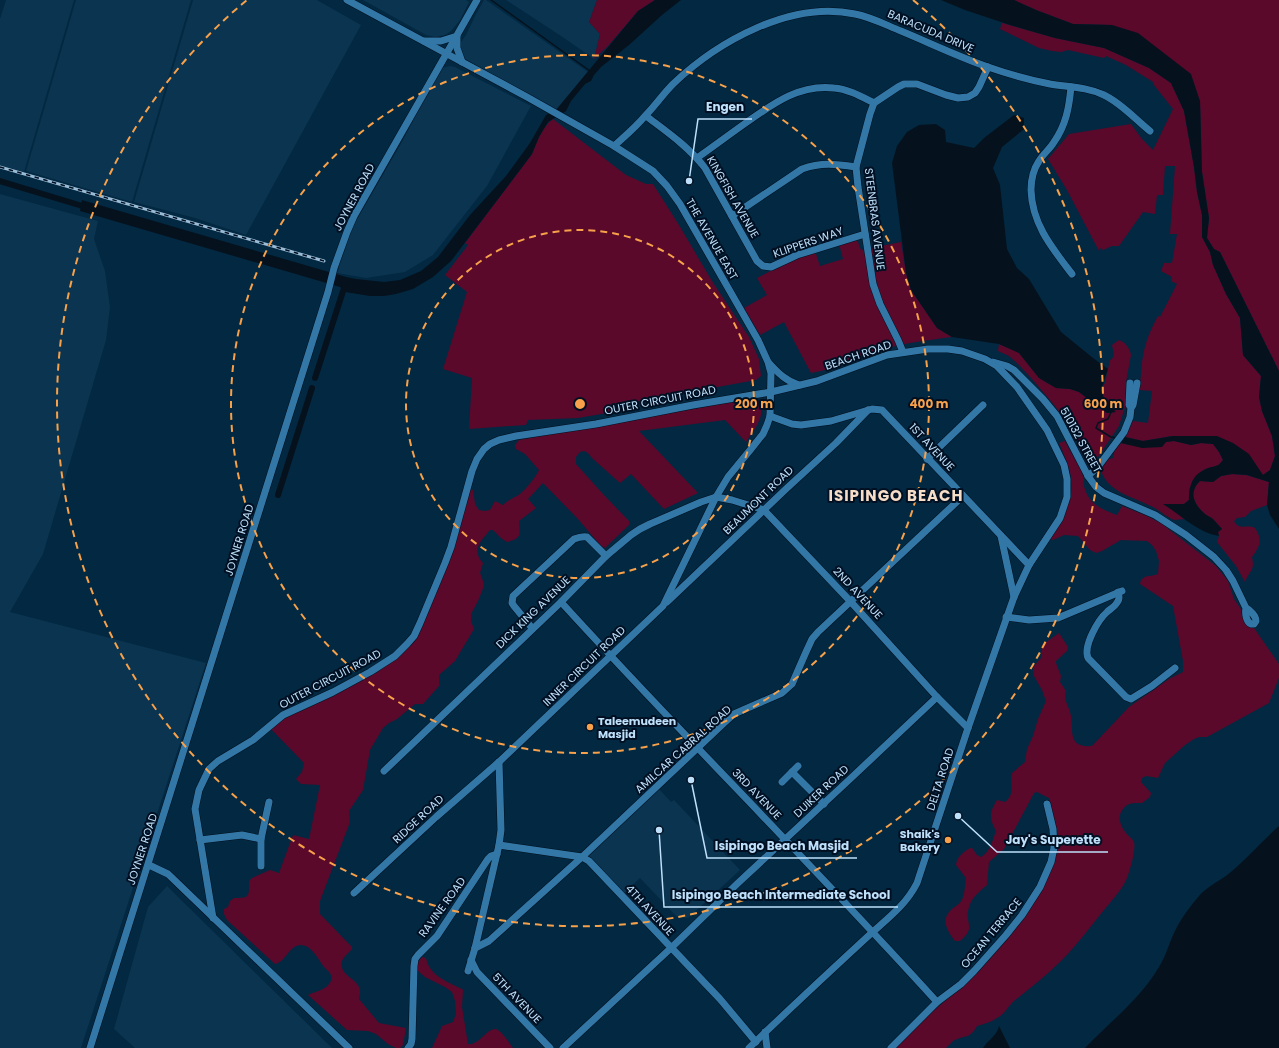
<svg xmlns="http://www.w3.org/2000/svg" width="1279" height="1048" viewBox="0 0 1279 1048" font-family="Poppins,sans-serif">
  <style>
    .built { fill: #0a3450 }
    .green { fill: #5a092b }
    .water { fill: #05121d }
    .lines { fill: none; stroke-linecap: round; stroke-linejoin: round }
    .stream { stroke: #05121d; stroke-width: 1.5 }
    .canal { stroke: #05121d; stroke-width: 6 }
    .street-casing { stroke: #00101f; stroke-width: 8 }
    .street { stroke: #3377a7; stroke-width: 7 }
    .rail-casing { stroke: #99bbd5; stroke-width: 3 }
    .rail { stroke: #001022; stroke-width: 1.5; stroke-dasharray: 4.5; stroke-linecap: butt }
    .ring { fill: none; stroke: #f7a14a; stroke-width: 2; stroke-dasharray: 7 5 }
    .poi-dot { fill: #f7a14a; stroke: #001022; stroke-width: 1.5 }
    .labels { text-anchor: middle; stroke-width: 4; stroke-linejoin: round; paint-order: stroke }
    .street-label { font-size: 11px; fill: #bfe0fb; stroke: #001022 }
    .poi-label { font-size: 11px; font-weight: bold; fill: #bfe0fb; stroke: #001022; text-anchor: start }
    .district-label { font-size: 15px; font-weight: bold; letter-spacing: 1px; fill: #f6ddc8; stroke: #001022 }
    .centre { fill: #f7a14a; stroke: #001022; stroke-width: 2 }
    .ring-label { font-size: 12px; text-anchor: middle; font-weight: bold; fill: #f7a14a; stroke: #001022; stroke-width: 4; stroke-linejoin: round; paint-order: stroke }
    .leader { fill: none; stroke: #bfe0fb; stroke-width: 1.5 }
    .callout-dot { fill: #bfe0fb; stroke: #001022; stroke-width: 1.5 }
    .callout-label { font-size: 12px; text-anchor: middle; font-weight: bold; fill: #bfe0fb; stroke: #001022; stroke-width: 4; stroke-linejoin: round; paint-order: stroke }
  </style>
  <rect width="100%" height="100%" fill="#032841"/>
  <!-- built -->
  <g class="built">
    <path d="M6,0h68l-50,172 -24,-7v-146z"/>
    <path d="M76,0h115l-59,202 -106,-31z"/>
    <path d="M193,0h124l44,25 -115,210 -51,-17 -61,-16z"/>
    <path d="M363,0h103l3,2 -9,18 -9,11 -6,4 -10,2 -9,-2z"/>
    <path d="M484,0h2l102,72 -33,39 -90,-52 -5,-6 -1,-3 2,-8 5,-7 10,-21z"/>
    <path d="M506,0h91l-8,22 11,12 -6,25 -30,-21z"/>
    <path d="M450,66l5,1 76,39 -44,80 -54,69 -28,17 -39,6 -29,-5 15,-45 51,-88 35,-68 4,-4z"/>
    <path d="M0,194l98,27 -4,18 11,32 5,36 -4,33 -63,214 -33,58 196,51 -125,385h-81z"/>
    <path d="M659,789l12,13 3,-2 66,70 -52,48 -11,-1 -37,-39 -17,16 -36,-37z"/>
    <path d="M167,886l165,162h-197l-21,-19 34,-122z"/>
  </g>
  <!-- green -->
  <g class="green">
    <path d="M597,0h58l-17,11 -30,35 -14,13 6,-25 -11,-12z"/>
    <path d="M1014,0h265v371l-59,-119 -6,-3 -7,-11 2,-20 -7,-46 -2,-71 -88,-76 -39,-1 -37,-14z"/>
    <path d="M1002,23l53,15 49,10 45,20 22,15 13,28 10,56 3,25 5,23v22l8,15 3,13 13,29 14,24 3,37 18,21 -2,21 3,14 10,25 3,20 -5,14 -7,5 -46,-39h-45l-29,5 -18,-4 8,-16 15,2 4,-32 -12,-1c2,-31 2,-45 18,-74l2,1 17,-33 -6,-3 1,-4 -11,-6 3,-8h8l5,-29h-7l5,-68h-10l-2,29h-6l-2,19 -12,-2 -24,34h-7l-9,4 -3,-2 -1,3 -32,-61 -19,-31 21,-25 62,-10 11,15 11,11 20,-41 -19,-24 -1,-3 -27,-17 -20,-9 -2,2 -36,-8 -7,2 -9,-1 -13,-3 -39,-19z"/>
    <path d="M553,119l73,56 20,9h7l26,41 33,56 37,56 10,22 2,17 -5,4 -127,23 -10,8 -41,7 -50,2 -2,5 -57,4 3,-51 -29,-9 24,-77 -22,-17 23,-30 -3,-2 67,-89c5,-12 10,-27 21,-35z"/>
    <path d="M856,240l2,2 3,8 40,-8 5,31 5,17 26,38 15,9c-22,3 -43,5 -64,11 -26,7 -50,21 -77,25l-27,-51 -24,13 -16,-27 23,-13 -10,-17 31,-16 27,-11 5,15 23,-7 -4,-15z"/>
    <path d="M1119,340c6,2 11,8 12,15l-5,27v22l-7,22 -23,34 -6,1 -6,-5 -12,-25 -17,-25 -22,-26 -15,-16 -9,-8 -11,-5 1,-7 20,9 20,25 17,10 14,1 9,3 28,21 8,-1 -10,-11 -4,-11 4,-7 5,-23c6,-2 3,-9 2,-15z"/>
    <path d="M744,400l15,1c8,14 -5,29 -13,41l-21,-22 -86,11 59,62 -34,16 -33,-35 -11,9 -28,-25 -4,-5 -4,-2 -4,1 -4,5v7l27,30 26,27v4l-24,23 -4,-2 -23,-27 -35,-36 -15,16 8,9 -17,13c1,14 3,17 -12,21l-6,-4 -8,-8h-3c-9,11 -19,20 -7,33l-3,10 3,8 1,5 -6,15 -7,13v7l3,8 -19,32 -16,14v11l-16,18h-8l-18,15 -8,4 -6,5 -13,22 -7,40 -14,21 1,11 -30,79v13l32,33v2c-3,3 -7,7 -9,10 -7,14 12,19 16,28 2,4 1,8 0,12l20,24 27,5 -3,17 -3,3h-4l-8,-4 -12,-10 -8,-3 -21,-1 -39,-35c8,-4 19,-5 23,-14 0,-2 1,-5 0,-6 -1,-3 -4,-5 -6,-7 -6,-7 -13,-23 -24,-23 -12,0 -15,17 -26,19l-48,-44 -3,-6v-5l4,-2 2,-6 4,-3c16,0 15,-1 15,-17l3,-3 18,-8 9,3 14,-38 16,4 11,-54 -19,-1 -5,-5 6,-7 2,-9 -33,-34 4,-4 12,-9 27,-11 62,-32 14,-10 26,-29 53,-145 4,1 2,14 4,6 6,1 5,-1 5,-9 8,4c5,-5 11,-7 17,-11 6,-5 16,-17 19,-24l-14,-16 -9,-5 -1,-4 4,-5z"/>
    <path d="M1065,441c4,9 16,27 18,35 1,4 0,9 2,13 4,15 18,21 32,26l5,-9 25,10 15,8 54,42 12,15 6,18 45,65v14l-10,25 -62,34h-8l-5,2 -9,6 -20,18 -7,15 -12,-2 -4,2 -1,4 10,11 -1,4 -8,6c-8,0 -14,-1 -19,6 -6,7 -3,17 3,24 2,3 6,5 8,9 2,8 -4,28 -7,36 -5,12 -15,22 -23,32 -14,17 -27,35 -43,51 -15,15 -31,27 -47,40 -6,5 -9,13 -17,17 -6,4 -13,6 -20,8 -8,14 -11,8 -24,15 -2,2 -5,5 -7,7h-50l26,-27 31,-27 40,-40 59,-86 -1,-61 -2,-9 -12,-6 -3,1 -1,2 -29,54 -15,13 -2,23c-8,7 -15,12 -18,22 -5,17 8,20 -9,34h-5c-7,-9 -15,-21 -4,-31 4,-4 10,-6 12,-13 2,-6 2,-13 3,-19l-10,-13c1,-9 8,-13 14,-17h2l5,7 4,2c9,-5 12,-18 15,-26 -7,-13 -7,-18 1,-31l8,2c11,-8 4,-19 7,-29l13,-11 2,-13 6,-13 5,-17 8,-18 -4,-11 -8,-14 -1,-6 1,-4 7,-8 1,-13 17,-12 9,14 -1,4 -11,10v2l5,13 -1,6 6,9c-3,9 2,13 4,21 5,16 -5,36 22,34l37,-39 40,-28 14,-7v-11l-10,-55 -33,-22 1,-4c5,-6 11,-3 17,-6l1,-13 -3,-10 -4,-6 -5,-4 -26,-1 -19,11 -6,2 -6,-3 -12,-14 -14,-1 -11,5 -4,-1c7,-13 16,-27 21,-42 6,-17 -4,-38 -11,-54z"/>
    <path d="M1174,441l17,4 10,-2 12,1 6,8 4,8 -4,5 -16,5 -14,19v11l-5,4h-20l10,6 10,9c-3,0 -7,1 -10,1 -6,-2 -15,-10 -21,-13 -19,-10 -48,-15 -53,-40l5,-7 8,-2 2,-10 6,-5 9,2z"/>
    <path d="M1232,474l14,1 23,7 -2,23 -16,6 -6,6 -8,1 -3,3c5,10 13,3 21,7 8,12 5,18 -3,29 3,15 -2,12 -7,25l-9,-16 -19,-24 2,-6 -1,-4 4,-3c-3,-3 -6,-7 -9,-10 -3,-2 -6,-3 -8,-5 -11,-9 -17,-22 -5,-33l13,1 8,-6z"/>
    <path d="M422,957l4,1c3,17 21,24 36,31l1,1 -1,17 6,37c12,2 21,-20 30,-14 6,4 11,13 15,18h-81l10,-22 11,-4 3,-8 -1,-13 -3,-9 -7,-5 -20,-10 -8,-7c-2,-5 1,-9 5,-13z"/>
  </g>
  <!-- water -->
  <g class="water">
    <path d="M655,0h26l-19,15 -33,30 -28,22 -7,8 -3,6 -6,3 -14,17 -5,10 -18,11 -9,15 -7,17 -12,16 -69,91 -18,16 -20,12 -17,5 -12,2h-14l-25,-4 -5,-5 -260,-76 2,-11 264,77 10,2 28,3 16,-2 21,-9 17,-14 32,-42 36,-39 24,-33 16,-28 10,-5 82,-99z"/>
    <path d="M941,0h73l22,10 37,14 39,1 26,8 53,41 9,27 2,71 7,46 -2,20 7,11 6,3 59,119v158l-9,-14 -3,-10 2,-23 -22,-7 -15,-1 -11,2 -8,6 -13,-1c-12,11 -6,24 5,33 2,2 6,3 8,5 3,3 6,7 9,10l-4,3 1,4c-21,-3 -38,-21 -56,-32h21l5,-4c0,-12 2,-24 15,-30 8,-5 13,-1 19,-10l-4,-8 -6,-8 -12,-1 -10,2 -17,-4 -8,1 -4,5 -20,1 -21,-5 4,-6 18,4 30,-5h44l16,7 16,11 14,21 7,-5 5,-14 -3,-20 -10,-25 -3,-14 2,-21 -18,-21 -3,-37 -14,-24 -13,-29 -3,-13 -8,-15v-22l-5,-23 -3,-25 -10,-56 -13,-28 -22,-15 -45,-20 -49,-10 -45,-13 -45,-15z"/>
    <path d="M1014,115l10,3v11l-22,18 -9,21 7,17 7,64 10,19 12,11 32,53 32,26 15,11 -7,21 4,11 11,11 -9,1 -28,-21 -9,-3 -14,-1 -17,-10 -20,-25 -20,-9 -47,-7 -15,-9 -26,-38 -5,-17 -14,-110 5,-17 10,-14 12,-7 17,-1 9,6 1,12 28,6 10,-10z"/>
    <path d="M1279,826v222h-194c26,-27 55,-49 74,-81 7,-11 10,-24 16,-36 5,-11 16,-26 24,-35 7,-8 18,-14 27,-20 19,-15 35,-34 53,-50z"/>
    <path d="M999,1026l11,22h-27c5,-8 14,-12 16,-22z"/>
  </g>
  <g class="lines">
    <!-- stream -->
    <g class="stream">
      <path d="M491,0l99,71"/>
      <path d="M1111,412l-3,7 -10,4 -2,5 15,9 6,1"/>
    </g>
    <!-- canal -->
    <g class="canal">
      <path d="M0,181l89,27"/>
      <path d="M315,378l30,-93"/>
      <path d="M278,495l34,-107"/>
    </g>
    <defs>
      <g id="street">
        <path d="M347,0l115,62 65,35 87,49 39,25 14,15 13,18 78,136 10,22 3,11 -1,43 -3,9 -4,9 -12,15 -23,28 -12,20 -53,109 -164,156 -63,55 -82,76"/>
        <path d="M424,41h17l16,-5v12l5,14"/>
        <path d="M1071,87c-2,21 -5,38 -17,55 -4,7 -11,12 -15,19 -6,9 -8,19 -8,29 1,34 21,58 41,84"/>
        <path d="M646,116c21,16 43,31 59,52l52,93 6,5 8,1 26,-12 68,-21"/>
        <path d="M614,146c11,-10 22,-19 31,-30 10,-10 18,-22 28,-32 45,-43 119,-84 182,-70 16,3 31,11 46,17 29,12 58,26 87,36 20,7 42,13 62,17 18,3 37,3 54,11 17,8 31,24 46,36"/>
        <path d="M697,158c17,-12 33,-24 50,-36 27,-19 53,-38 87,-34 14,1 28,9 40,15"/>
        <path d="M732,216l70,-47c19,-7 34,-5 54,-2"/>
        <path d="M903,352l-5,-12 -18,-36 -7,-20 -15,-97 -2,-20 14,-53 4,-11 24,-16 6,-3h13l29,11 12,3 10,-1 7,-4 4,-6 9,-20"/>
        <path d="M993,362l14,4 7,4 29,29 14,17 31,60 8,11 8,6 51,22 31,20 28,22 12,13 7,11 13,27c-1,5 0,14 5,16h3l2,-3c0,-5 -6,-11 -10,-13"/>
        <path d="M769,363c9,10 17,18 30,22"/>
        <path d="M1130,383l-1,22 2,2"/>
        <path d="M770,416l22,8 9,1 30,-4 41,-12 10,1 147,155"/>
        <path d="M927,459l56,-54"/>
        <path d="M1088,476l9,-8 27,-36 6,-15 1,-9 2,-3 4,-22"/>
        <path d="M1001,536l13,61"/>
        <path d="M1118,592c1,3 2,6 0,9 -2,5 -8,8 -11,11 -9,8 -24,34 -19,46l38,39 5,2 21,-13 23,-18"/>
        <path d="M561,602c123,135 253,264 376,400"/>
        <path d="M667,602l120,-114 49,-45 32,-33"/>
        <path d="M1006,617l23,3 29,-2 64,-27"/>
        <path d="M532,628l-18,-22 -2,-3 1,-7 61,-57c5,-2 8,-3 13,-2l19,19"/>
        <path d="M384,771l177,-169 45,-46 25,-21 9,-6 10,-5 51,-22 15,-5 16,3 32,10 87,92 86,95 31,31"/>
        <path d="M792,772l32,32"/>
        <path d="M782,782l16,-16"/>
        <path d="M200,840l42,-5 19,4"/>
        <path d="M499,845l83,12 7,4 131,138 36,43"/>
        <path d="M149,865l19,9 181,174"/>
        <path d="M261,866v-27l8,-37"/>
        <path d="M213,918l-18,-109 4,-19 10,-21 9,-8 35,-21 30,-25 50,-23 37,-20 25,-16 12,-12 7,-8 6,-13 25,-60 6,-16 21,-76 5,-12 7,-10 6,-5 9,-4 17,-4 80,-12 97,-19 78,-13 46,-11 70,-26 41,-6h20l14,2 23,8 12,7 20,21 30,43 17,35 3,14v18l-7,21 -31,47 -15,32 -46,131 -51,155c-12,24 -33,38 -52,56 -39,36 -78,72 -116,109"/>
        <path d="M475,948l14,-7 93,-84 142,-134 10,-9 9,-4 39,-17 10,-9 14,-32 6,-13 6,-7 145,-136"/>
        <path d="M471,960l6,12 73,76"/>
        <path d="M468,971l7,-23 24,-103 2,-15 -2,-68"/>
        <path d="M765,1032l2,16"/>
        <path d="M90,1048l238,-756 6,-24 13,-36 7,-16 123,-216"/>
        <path d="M408,1048l3,-4 1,-5 2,-73 1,-7 3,-4 19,-19 51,-77 3,-3 6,-2"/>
        <path d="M563,1048l108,-100 67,-65 112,-104 87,-82"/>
        <path d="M891,1048l46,-46 24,-18 13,-13 32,-36 16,-20 18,-28 11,-25 3,-14 -1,-19 -6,-25"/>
      </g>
    </defs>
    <!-- street casing -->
    <use href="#street" class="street-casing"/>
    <!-- street -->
    <use href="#street" class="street"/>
    <defs>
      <path id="rail" d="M0,167l324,94"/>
    </defs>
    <!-- rail casing -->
    <use href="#rail" class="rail-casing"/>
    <!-- rail -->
    <use href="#rail" class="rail"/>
  </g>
  <!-- distance rings -->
  <g class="ring">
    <circle cx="580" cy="404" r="174"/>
    <circle cx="580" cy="404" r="349"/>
    <path d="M913 0A523 523 0 1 1 247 0"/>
  </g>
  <!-- markers -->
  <g class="poi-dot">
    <circle cx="590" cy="727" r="4"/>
    <circle cx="948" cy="840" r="4"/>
  </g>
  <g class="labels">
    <!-- street labels -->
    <g class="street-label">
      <text transform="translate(931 31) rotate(23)" y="4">BARACUDA DRIVE</text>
      <text transform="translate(354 197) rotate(-62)" y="4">JOYNER ROAD</text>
      <text transform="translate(733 197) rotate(60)" y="4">KINGFISH AVENUE</text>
      <text transform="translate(875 219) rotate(83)" y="4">STEENBRAS AVENUE</text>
      <text transform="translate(712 239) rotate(60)" y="4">THE AVENUE EAST</text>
      <text transform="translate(808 242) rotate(-19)" y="4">KLIPPERS WAY</text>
      <text transform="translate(858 355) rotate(-19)" y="4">BEACH ROAD</text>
      <text transform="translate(660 400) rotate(-11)" y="4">OUTER CIRCUIT ROAD</text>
      <text transform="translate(1081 440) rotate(61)" y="4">510132 STREET</text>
      <text transform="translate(932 447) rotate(47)" y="4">1ST AVENUE</text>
      <text transform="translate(758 500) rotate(-44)" y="4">BEAUMONT ROAD</text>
      <text transform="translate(239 540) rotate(-73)" y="4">JOYNER ROAD</text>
      <text transform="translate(858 593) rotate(47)" y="4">2ND AVENUE</text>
      <text transform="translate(533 612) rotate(-44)" y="4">DICK KING AVENUE</text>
      <text transform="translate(584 666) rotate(-44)" y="4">INNER CIRCUIT ROAD</text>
      <text transform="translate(330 679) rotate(-28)" y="4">OUTER CIRCUIT ROAD</text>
      <text transform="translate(683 749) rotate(-42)" y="4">AMILCAR CABRAL ROAD</text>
      <text transform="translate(940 779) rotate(-72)" y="4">DELTA ROAD</text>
      <text transform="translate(821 791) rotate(-43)" y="4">DUIKER ROAD</text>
      <text transform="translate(757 794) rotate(46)" y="4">3RD AVENUE</text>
      <text transform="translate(418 819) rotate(-43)" y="4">RIDGE ROAD</text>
      <text transform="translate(142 849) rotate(-72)" y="4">JOYNER ROAD</text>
      <text transform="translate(442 907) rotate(-54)" y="4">RAVINE ROAD</text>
      <text transform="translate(650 910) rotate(47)" y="4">4TH AVENUE</text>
      <text transform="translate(991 933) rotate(-50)" y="4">OCEAN TERRACE</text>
      <text transform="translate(517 998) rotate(46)" y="4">5TH AVENUE</text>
    </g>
    <!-- poi labels -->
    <g class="poi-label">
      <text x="598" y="725">Taleemudeen<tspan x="598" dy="13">Masjid</tspan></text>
      <text x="940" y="838" text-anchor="end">Shaik's<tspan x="940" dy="13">Bakery</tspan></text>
    </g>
    <!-- district labels -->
    <g class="district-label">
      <text x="896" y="501">ISIPINGO BEACH</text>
    </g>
  </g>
  <circle cx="580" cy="404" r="6" class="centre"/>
  <g class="ring-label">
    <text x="754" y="408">200 m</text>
    <text x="929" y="408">400 m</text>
    <text x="1103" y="408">600 m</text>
  </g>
  <!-- callouts -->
  <path class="leader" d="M689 181L698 119H752M958 816L997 852H1108M691 780L707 858H857M659 830L664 907H898"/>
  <g class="callout-dot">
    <circle cx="689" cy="181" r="4"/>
    <circle cx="958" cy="816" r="4"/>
    <circle cx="691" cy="780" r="4"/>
    <circle cx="659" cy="830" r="4"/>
  </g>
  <g class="callout-label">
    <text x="725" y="111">Engen</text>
    <text x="1053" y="844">Jay's Superette</text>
    <text x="782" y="850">Isipingo Beach Masjid</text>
    <text x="781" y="899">Isipingo Beach Intermediate School</text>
  </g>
</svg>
